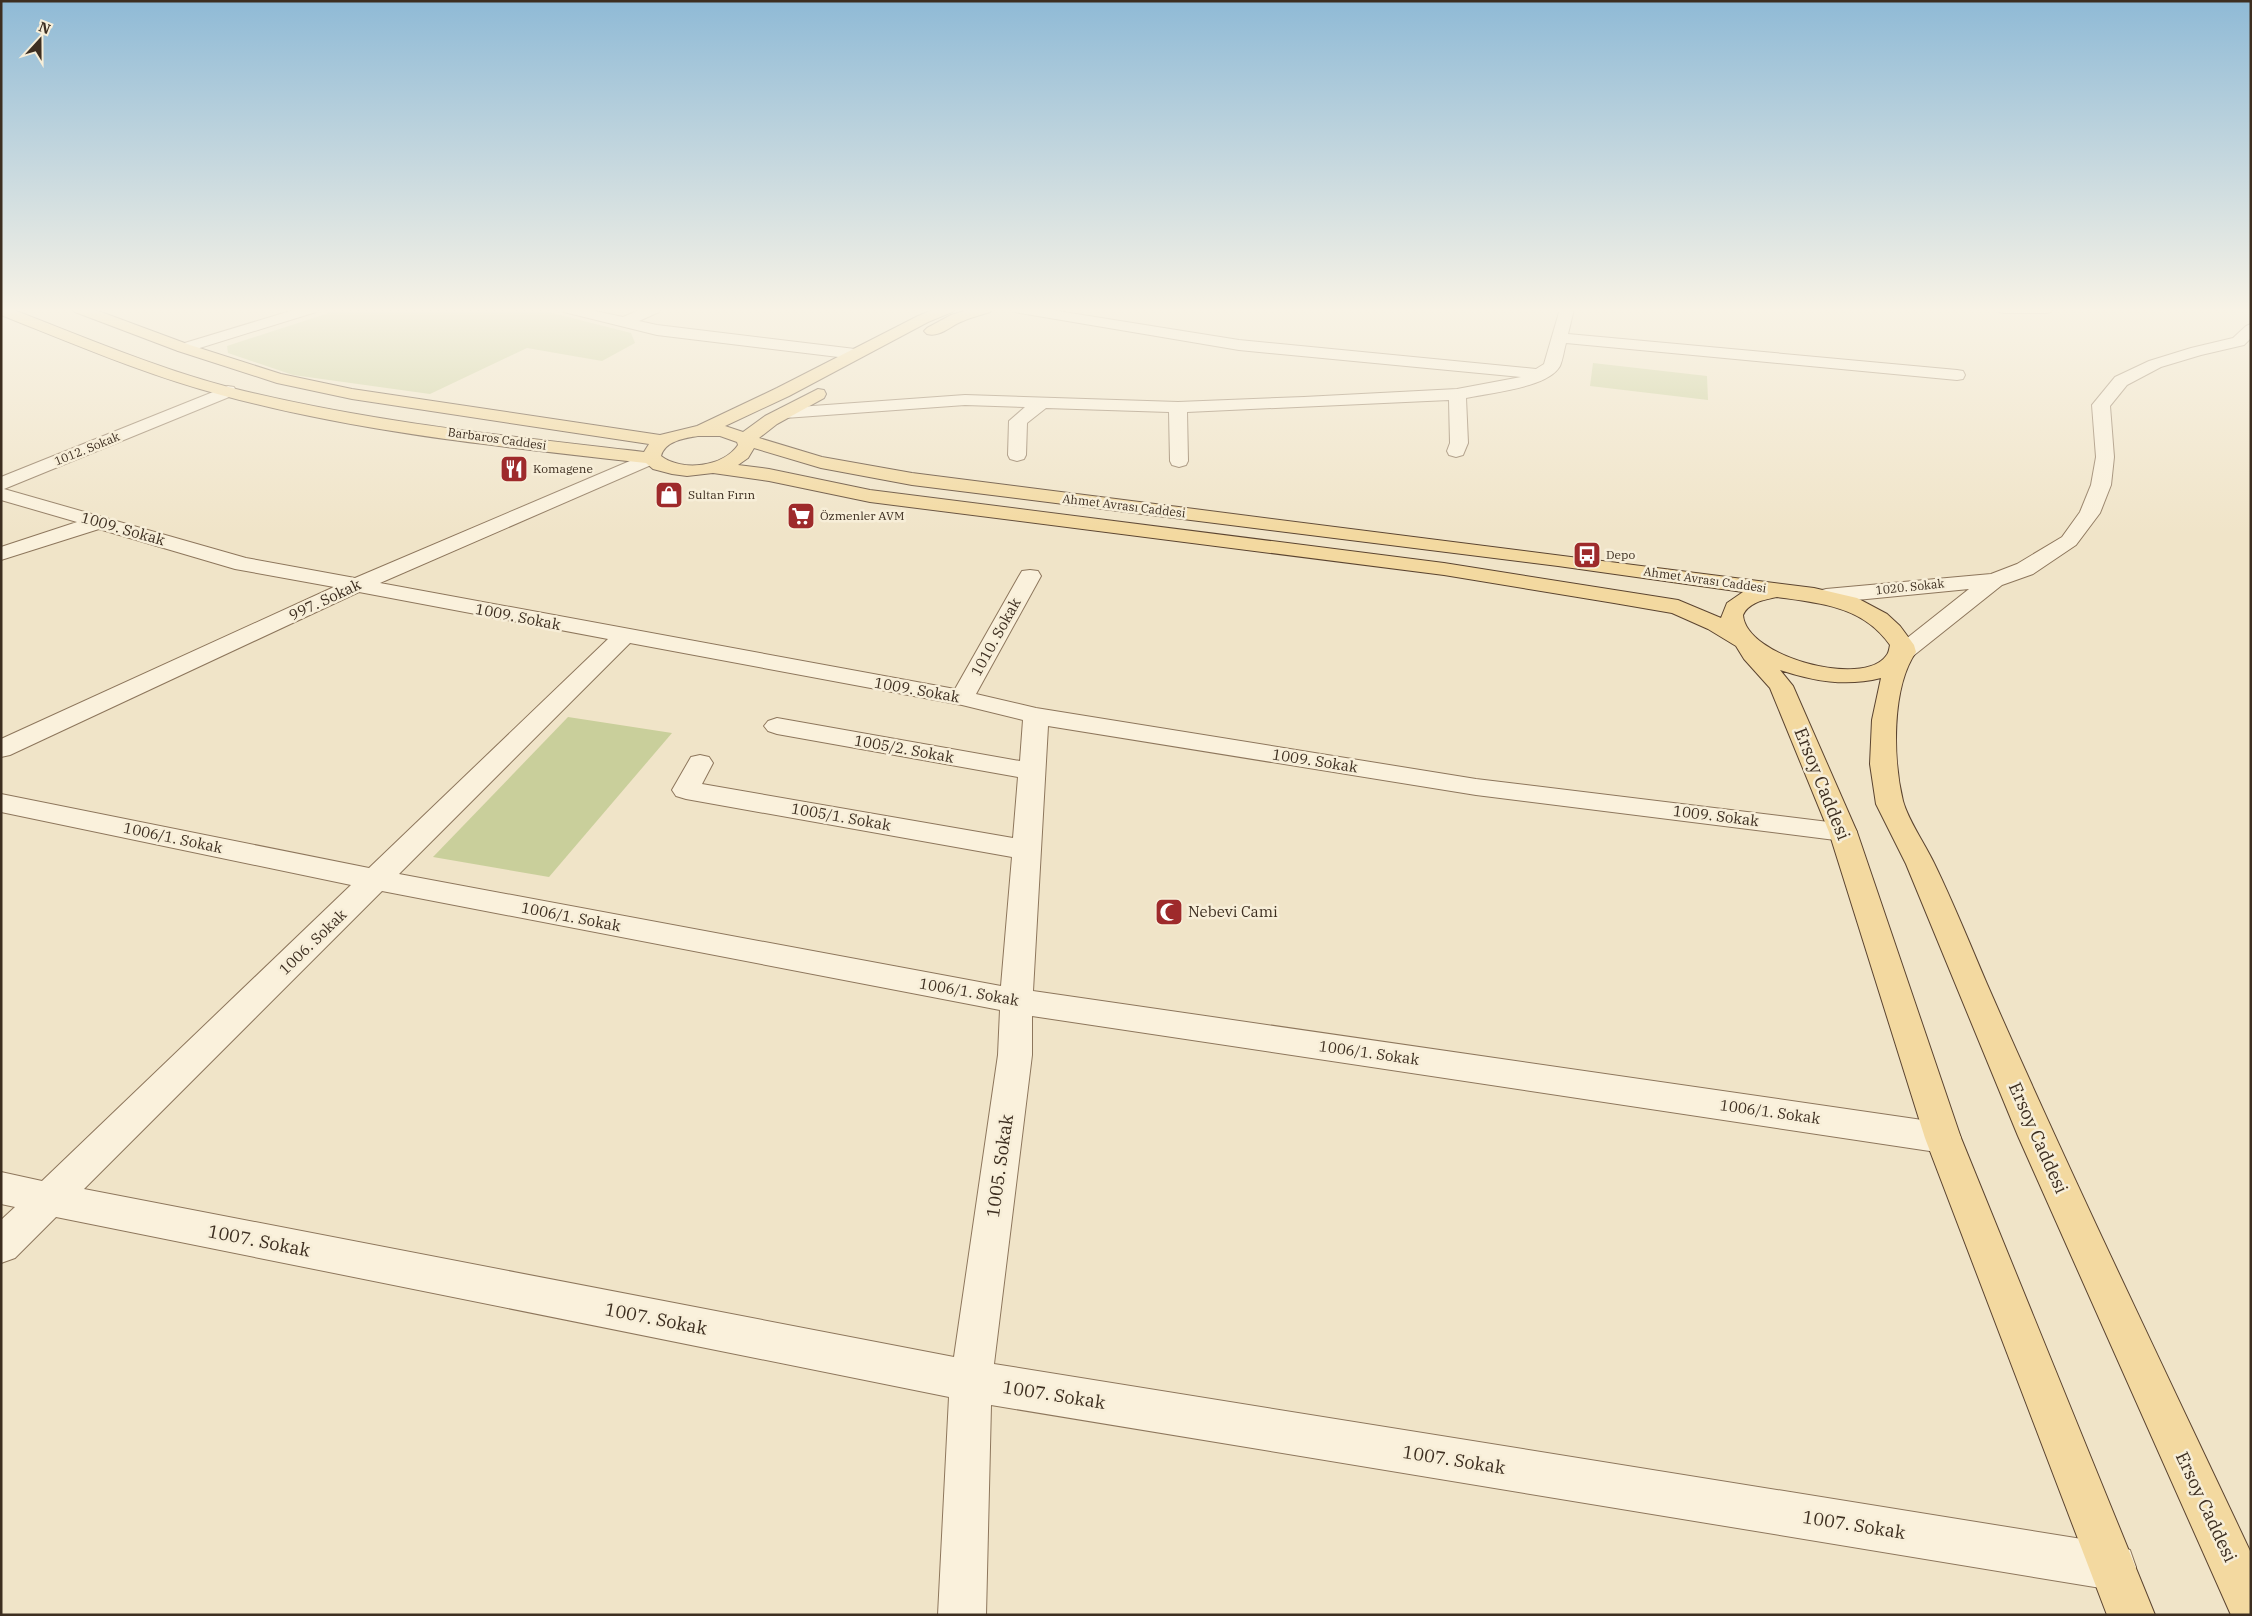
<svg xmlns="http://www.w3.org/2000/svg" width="2252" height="1616" viewBox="0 0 2252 1616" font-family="'IBM Plex Serif',serif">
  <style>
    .green { fill: #c9cf9b }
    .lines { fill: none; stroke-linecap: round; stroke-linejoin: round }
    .minor-casing { stroke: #8d765c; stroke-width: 2 }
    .major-casing { stroke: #5b4430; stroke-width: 2 }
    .minor { fill: #faf1dc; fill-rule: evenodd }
    .major { fill: #f3d9a0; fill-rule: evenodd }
    .labels { text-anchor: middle; stroke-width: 5; stroke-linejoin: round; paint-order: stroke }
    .far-street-label { font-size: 12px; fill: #3d2e20; stroke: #f7eed8 }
    .far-poi-label { font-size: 12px; fill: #3d2e20; stroke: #f7eed8; text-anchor: start }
    .street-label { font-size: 15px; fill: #3d2e20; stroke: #f7eed8 }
    .poi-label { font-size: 15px; fill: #3d2e20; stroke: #f7eed8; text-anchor: start }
    .near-street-label { font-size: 18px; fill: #3d2e20; stroke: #f7eed8 }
  </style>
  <rect width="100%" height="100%" fill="#f0e4c8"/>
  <!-- green -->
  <g class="green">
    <path d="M341,309h196l94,24 4,10 -33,18 -75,-13 -97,46 -137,-19 -65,-22 -1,-7z"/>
    <path d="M1593,363l114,13 1,24 -118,-14z"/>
    <path d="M568,717l104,16 -123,144 -116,-20z"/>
  </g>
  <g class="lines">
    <defs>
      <g id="minor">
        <path d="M297,309h21l-2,3 -126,39h-12l-2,-3 2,-3z"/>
        <path d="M562,309h24l37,8 19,-8h19l-2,3 -20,9 18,4 198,24 6,2 2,3 -2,3 -6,2 -198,-24 -93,-23z"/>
        <path d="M1013,309h32l194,31 297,29 8,-5 16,-55h14l-6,25 389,36 6,1 2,4 -2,4 -6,1 -391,-37c-2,7 -3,16 -6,23 -12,22 -71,27 -94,32l2,45 -5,12 -7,2 -7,-2 -2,-4 3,-8 -1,-43 -262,12 1,49 -2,4 -7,2 -7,-2 -2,-4 -1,-49 -123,-4 -19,15 -1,32 -2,4 -7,2 -7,-2 -2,-4 1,-34 16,-14 -60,-2 -180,13 -6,-1 -3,-4 3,-4 6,-1 180,-13 213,7 126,-5 153,-8 64,-12 -282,-27 -219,-37 -5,-1z"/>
        <path d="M1997,309h56l-2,3 -5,1h-42l-5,-1z"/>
        <path d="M2251,324v14l-7,7 -43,10 -40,12 -34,18 -17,21 4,51 -3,28 -11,28 -24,32 -43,29 -31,11 -89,71 -8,2 -8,-2 -4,-5 4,-5 72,-57 -143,14 -8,-2 -3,-5 3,-5 8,-2 165,-15 26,-10 45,-27 18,-25 11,-27 5,-28 -4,-52 23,-28 34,-16 42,-13 42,-10 13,-12z"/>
        <path d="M228,386l6,1 2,4 -2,4 -230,94 242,69 109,20 296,-126 7,2 2,4 -2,4 -278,121 575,106 64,-113 3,-5 8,-1 8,1 3,5 -65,118 60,14 440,71 377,46 4,7 -4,7 -10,2 -367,-46 -428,-69 -15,265 910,132 13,4 5,11 -5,11 -13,4 -911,-137v39l-38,309 1119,180 17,6 6,17 -6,17 -17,6 -1122,-185 -5,210h-48l11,-218 -893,-180 -41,41 -14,5v-43l14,-13 -14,-3v-32l41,9 309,-296 -350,-73v-18l368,74 239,-229 -249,-47 -349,163 -9,2v-18l333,-152 -99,-18 -136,-40 -98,31v-13l76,-25 -76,-22v-23zM630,643l332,62 61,15 -3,41 -243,-43 -9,3 -4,5 4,5 9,3 241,43 -5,61 -311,-54 11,-21 -4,-6 -9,-2 -9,2 -19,33 4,6 10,3 326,58 -11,129 -602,-112zM382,891l618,119 -2,45 -44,302 -870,-168z"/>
      </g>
      <g id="major">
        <path d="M1,309h10c73,28 145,59 221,79 135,34 274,48 412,64l5,-8 -297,-45 -75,-16 -99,-32 -103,-39 -2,-3h20l97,36 91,29 71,15 308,46 37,-9 80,-38 141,-72 17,-7h19l-2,3 -24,10 -139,74 -64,30 18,6 22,-16 53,-27 6,1 2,4 -2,4 -47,26 -18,14 63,19 90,16 902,115 43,10 30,16 13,12 14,19 2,7c-25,36 -23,108 -13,149 5,19 22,43 31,62 19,39 36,81 53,121 84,192 175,380 264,569v62h-20l-213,-479 -112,-272 -30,-60 -6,-40 2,-44 9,-42c-35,9 -68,3 -101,-8l13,16 64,146 104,306 194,477h-48l-182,-477 -96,-306 -59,-144 -26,-29 -8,-13 -28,-17 -36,-16 -58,-10 -170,-28 -574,-73 -101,-21 -56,-8 -26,3 -15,-2 -19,-5 -7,-6c-142,-16 -287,-30 -425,-68 -75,-20 -147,-51 -220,-80zM698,436h22l17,6 1,3c-15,22 -56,27 -77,11 4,-15 24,-18 37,-20zM754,448l67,20 91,17 646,81 185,26 -16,11 -6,15 -43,-18 -234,-37 -574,-73 -101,-21 -31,-4 10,-7zM1777,597c43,6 86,9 113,48 -1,4 -1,8 -4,11 -23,32 -140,1 -143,-41 6,-13 21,-15 34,-18z"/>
        <path d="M971,309h21l-2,3c-9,3 -18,5 -27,9 -12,4 -23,17 -36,13l-3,-3 3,-3 24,-13z"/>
      </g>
    </defs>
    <!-- minor casing -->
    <use href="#minor" class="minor-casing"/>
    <!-- major casing -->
    <use href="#major" class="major-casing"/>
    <!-- minor -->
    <use href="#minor" class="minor"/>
    <!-- major -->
    <use href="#major" class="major"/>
  </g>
  <!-- sky -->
  <linearGradient id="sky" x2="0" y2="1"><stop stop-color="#8fbad6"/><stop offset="0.58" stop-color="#f8f3e6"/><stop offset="1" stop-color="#f8f3e6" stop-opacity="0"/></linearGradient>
  <rect width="2252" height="535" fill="url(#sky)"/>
  <!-- icons -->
  <defs>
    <symbol id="restaurant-square" viewBox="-11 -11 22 22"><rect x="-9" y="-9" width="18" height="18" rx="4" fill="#9e2a2b" stroke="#f7eed8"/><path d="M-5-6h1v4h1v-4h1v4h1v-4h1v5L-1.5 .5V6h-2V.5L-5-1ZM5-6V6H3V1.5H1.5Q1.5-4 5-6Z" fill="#fff"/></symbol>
    <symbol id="shop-square" viewBox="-11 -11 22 22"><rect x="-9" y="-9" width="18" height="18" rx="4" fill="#9e2a2b" stroke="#f7eed8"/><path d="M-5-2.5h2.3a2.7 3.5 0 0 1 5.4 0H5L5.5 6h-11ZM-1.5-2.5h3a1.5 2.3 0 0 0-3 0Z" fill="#fff"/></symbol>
    <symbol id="supermarket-square" viewBox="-11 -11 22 22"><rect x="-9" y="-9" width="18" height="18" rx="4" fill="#9e2a2b" stroke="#f7eed8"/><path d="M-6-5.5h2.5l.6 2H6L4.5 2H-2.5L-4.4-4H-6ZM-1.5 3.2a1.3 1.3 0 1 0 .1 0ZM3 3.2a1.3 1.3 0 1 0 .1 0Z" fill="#fff"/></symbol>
    <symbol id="bus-square" viewBox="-11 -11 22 22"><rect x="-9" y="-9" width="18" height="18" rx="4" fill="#9e2a2b" stroke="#f7eed8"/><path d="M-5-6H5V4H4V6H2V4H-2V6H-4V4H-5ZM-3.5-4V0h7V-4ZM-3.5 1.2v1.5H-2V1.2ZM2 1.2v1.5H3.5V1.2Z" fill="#fff"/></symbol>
    <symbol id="mosque-square" viewBox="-11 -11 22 22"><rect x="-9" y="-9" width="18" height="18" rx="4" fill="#9e2a2b" stroke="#f7eed8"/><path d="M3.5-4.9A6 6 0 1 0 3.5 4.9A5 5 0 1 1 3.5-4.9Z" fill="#fff"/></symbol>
  </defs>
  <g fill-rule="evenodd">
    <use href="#restaurant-square" x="498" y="453" width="32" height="32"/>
    <use href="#shop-square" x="653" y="479" width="32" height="32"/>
    <use href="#supermarket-square" x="785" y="500" width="32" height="32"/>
    <use href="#bus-square" x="1571" y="539" width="32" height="32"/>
    <use href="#mosque-square" x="1153" y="896" width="32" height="32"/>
  </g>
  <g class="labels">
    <!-- far-street labels -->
    <g class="far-street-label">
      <text transform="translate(497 439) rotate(8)" y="4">Barbaros Caddesi</text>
      <text transform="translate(87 449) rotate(-22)" y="4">1012. Sokak</text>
      <text transform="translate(1124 506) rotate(7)" y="4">Ahmet Avrası Caddesi</text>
      <text transform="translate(1705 580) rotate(8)" y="4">Ahmet Avrası Caddesi</text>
      <text transform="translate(1910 587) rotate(-6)" y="4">1020. Sokak</text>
    </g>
    <!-- far-poi labels -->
    <g class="far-poi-label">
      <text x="533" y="473">Komagene</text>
      <text x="688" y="499">Sultan Fırın</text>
      <text x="820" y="520">Özmenler AVM</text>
      <text x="1606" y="559">Depo</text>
    </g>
    <!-- street labels -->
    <g class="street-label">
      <text transform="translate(123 529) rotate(16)" y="5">1009. Sokak</text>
      <text transform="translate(325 600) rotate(-25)" y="5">997. Sokak</text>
      <text transform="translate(518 617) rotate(11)" y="5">1009. Sokak</text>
      <text transform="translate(996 637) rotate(-61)" y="5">1010. Sokak</text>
      <text transform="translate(917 690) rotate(10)" y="5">1009. Sokak</text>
      <text transform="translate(904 749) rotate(10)" y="5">1005/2. Sokak</text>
      <text transform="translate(1315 761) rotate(9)" y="5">1009. Sokak</text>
      <text transform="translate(1716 816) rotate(7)" y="5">1009. Sokak</text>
      <text transform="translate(841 817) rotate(10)" y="5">1005/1. Sokak</text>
      <text transform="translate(173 838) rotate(12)" y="5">1006/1. Sokak</text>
      <text transform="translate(571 917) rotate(11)" y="5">1006/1. Sokak</text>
      <text transform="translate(313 942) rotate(-44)" y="5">1006. Sokak</text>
      <text transform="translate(969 992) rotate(10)" y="5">1006/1. Sokak</text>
      <text transform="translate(1369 1053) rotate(8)" y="5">1006/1. Sokak</text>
      <text transform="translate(1770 1112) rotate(8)" y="5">1006/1. Sokak</text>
    </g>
    <!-- poi labels -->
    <g class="poi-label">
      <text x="1188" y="917">Nebevi Cami</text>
    </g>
    <!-- near-street labels -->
    <g class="near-street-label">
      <text transform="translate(1822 784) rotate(68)" y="6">Ersoy Caddesi</text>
      <text transform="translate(2038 1138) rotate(66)" y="6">Ersoy Caddesi</text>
      <text transform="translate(1000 1166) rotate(-82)" y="6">1005. Sokak</text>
      <text transform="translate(259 1241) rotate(11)" y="6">1007. Sokak</text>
      <text transform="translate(656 1319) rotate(11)" y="6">1007. Sokak</text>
      <text transform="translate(1054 1395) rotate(9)" y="6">1007. Sokak</text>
      <text transform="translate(1454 1460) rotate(9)" y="6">1007. Sokak</text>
      <text transform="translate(2206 1507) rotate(65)" y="6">Ersoy Caddesi</text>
      <text transform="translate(1854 1525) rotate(9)" y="6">1007. Sokak</text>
    </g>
  </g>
  <!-- border -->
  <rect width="2252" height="1616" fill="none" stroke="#3d2e20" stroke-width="5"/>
  <!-- north arrow -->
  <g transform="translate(40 40) rotate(21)" stroke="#f7eed8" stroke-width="4" paint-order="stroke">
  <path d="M0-4L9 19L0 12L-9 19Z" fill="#3d2e20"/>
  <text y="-8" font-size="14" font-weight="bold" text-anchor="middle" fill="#3d2e20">N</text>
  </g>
</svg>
